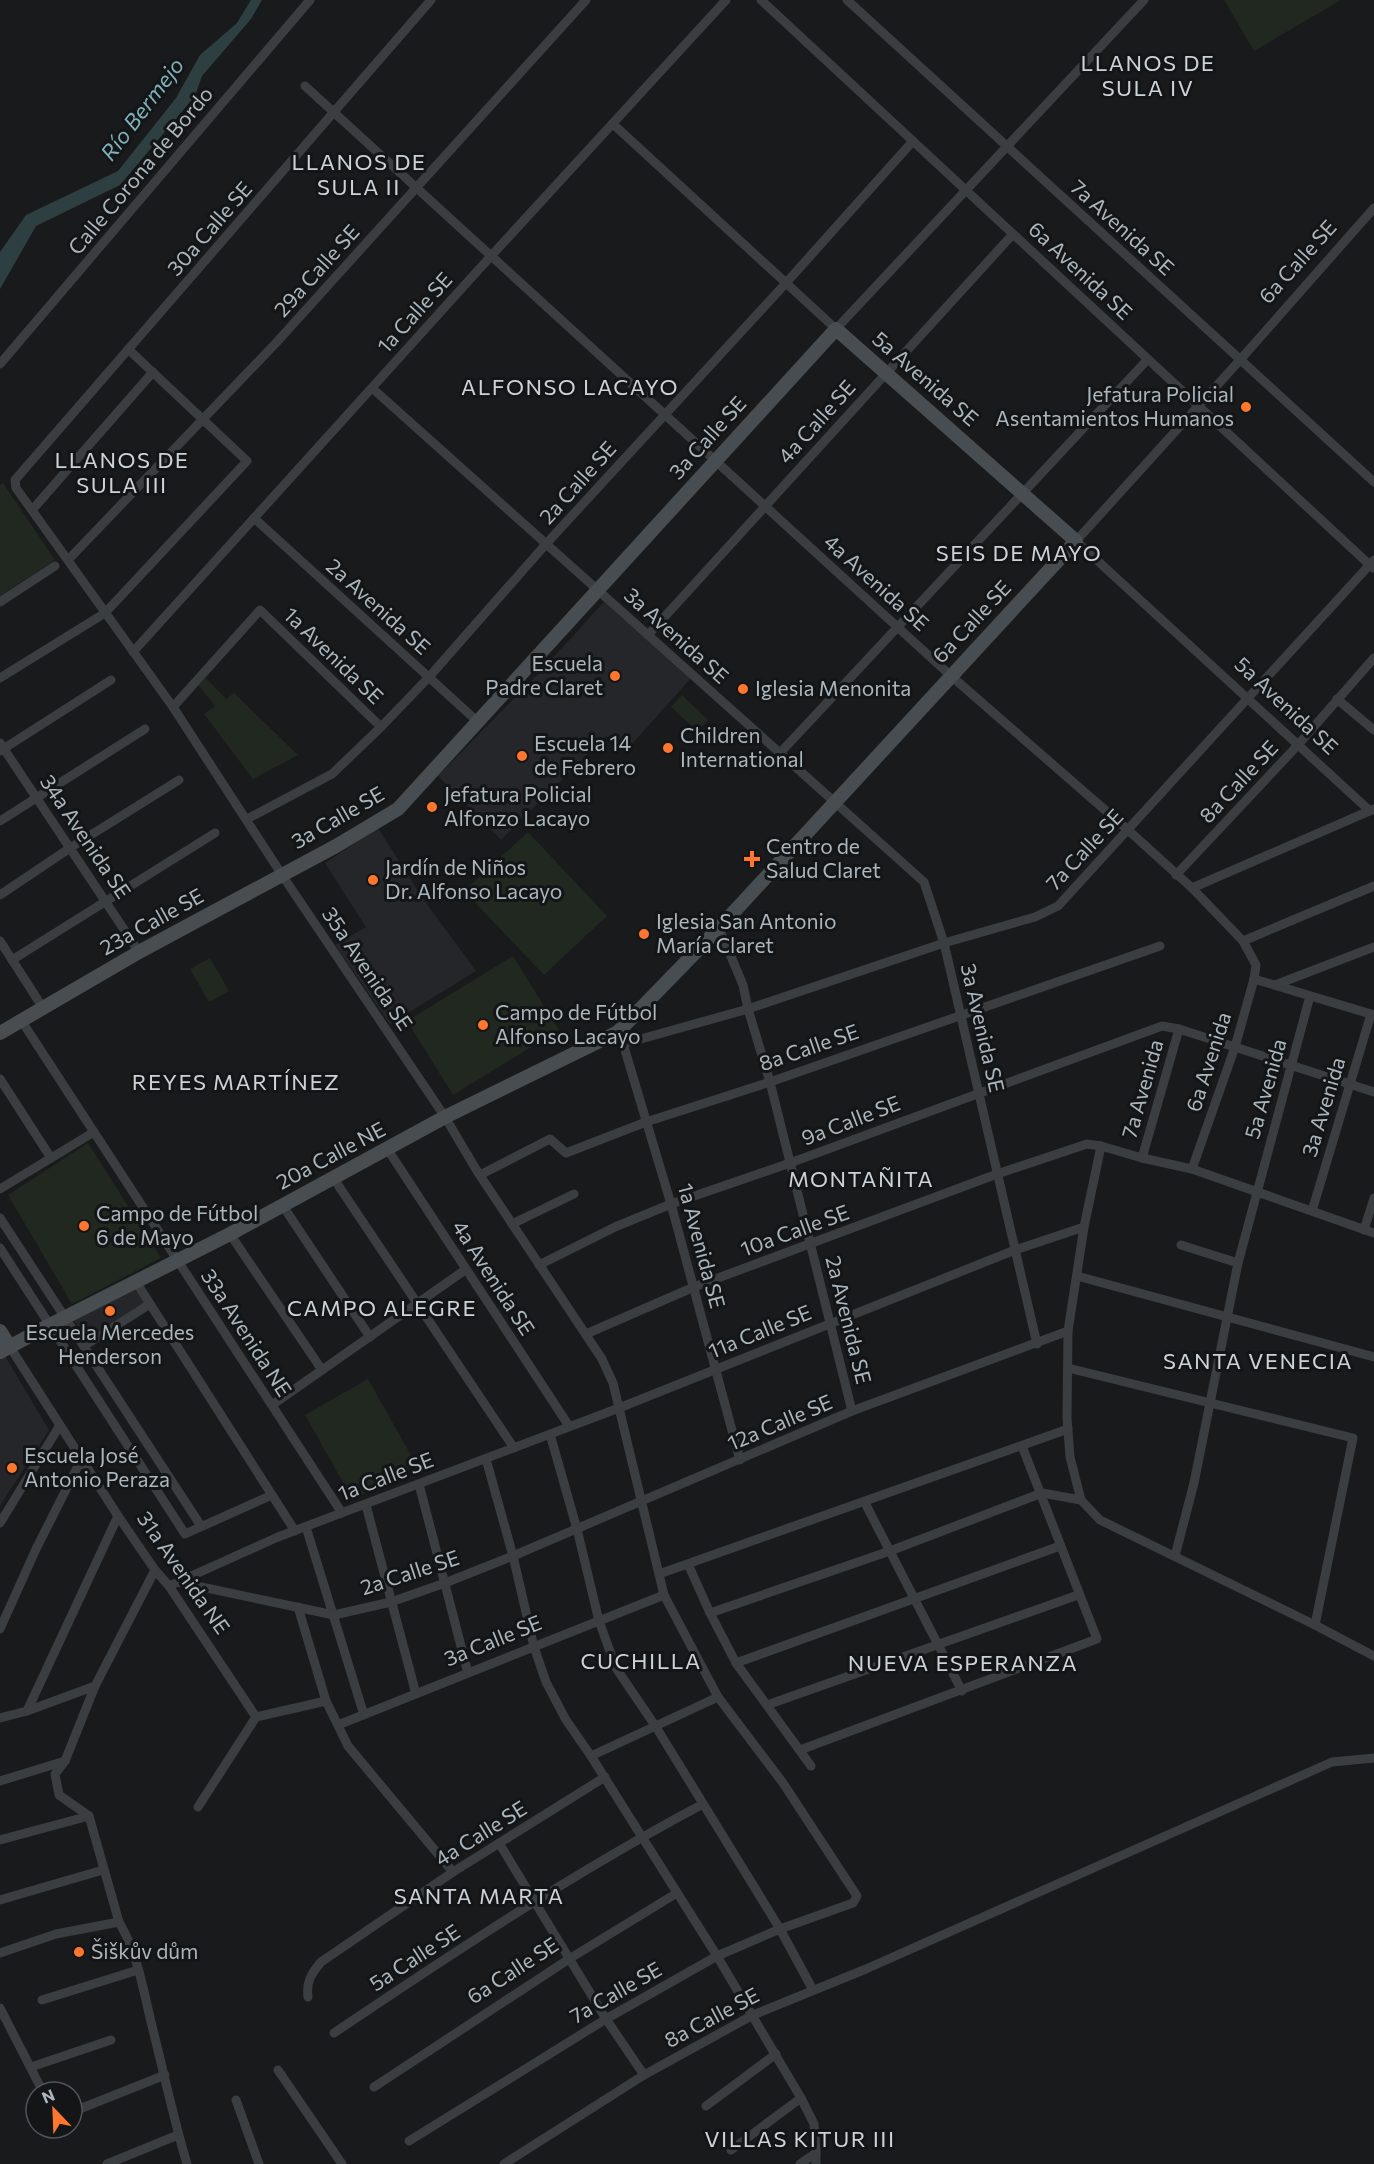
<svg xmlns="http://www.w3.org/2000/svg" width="1374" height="2164" viewBox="0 0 1374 2164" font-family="Commissioner,sans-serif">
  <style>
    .built { fill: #252629 }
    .green { fill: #20281f }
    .water { fill: #2e3f42 }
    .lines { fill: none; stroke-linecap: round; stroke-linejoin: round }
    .street { stroke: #3a3e41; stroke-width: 9 }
    .secondary { stroke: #484d52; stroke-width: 14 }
    .poi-dot { fill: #ff772e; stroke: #141517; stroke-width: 2 }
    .labels { text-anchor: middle; stroke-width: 6; stroke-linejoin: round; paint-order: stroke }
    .street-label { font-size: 21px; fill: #abb6bd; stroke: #141517 }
    .poi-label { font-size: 21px; fill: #abb6bd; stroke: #141517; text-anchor: start }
    .neighbourhood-label { font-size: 22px; letter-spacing: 1.5px; fill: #ccd3d8; stroke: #141517 }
    .water-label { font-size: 22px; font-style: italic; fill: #7fb1ba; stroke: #141517 }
  </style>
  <rect width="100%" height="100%" fill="#191a1c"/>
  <!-- built -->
  <g class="built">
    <path d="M604,602l87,76 -67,75 -18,-17 -105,104 -63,-64 101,-103z"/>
    <path d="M378,828l43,68 55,75 -86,53 -55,-79 31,-18 -41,-64z"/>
    <path d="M134,1287l11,17 -58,37 -14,-22z"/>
    <path d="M5,1356l44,74 -49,76v-148z"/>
  </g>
  <!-- green -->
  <g class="green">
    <path d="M1224,0h117l-87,51z"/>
    <path d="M3,483l52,77 -55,36v-111z"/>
    <path d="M206,678l20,21 8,-6 64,62 -45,24 -49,-65 11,-8 -17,-21z"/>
    <path d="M682,695l26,25 -11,11 -26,-24z"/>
    <path d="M528,832l79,84 -63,59 -80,-84z"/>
    <path d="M513,956l46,74 -106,65 -46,-74z"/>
    <path d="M210,958l19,33 -20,11 -19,-33z"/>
    <path d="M88,1143l73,115 -89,46 -64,-109z"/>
    <path d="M368,1379l48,85 -63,36 -48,-85z"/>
  </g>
  <!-- water -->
  <path class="water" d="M251,0h11l-11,19 -49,57 -7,20 -75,89 -84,41 -36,63v-37l26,-37 92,-44 58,-73 24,-43 37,-32z"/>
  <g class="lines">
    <!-- street -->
    <g class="street">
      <path d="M761,0l612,568"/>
      <path d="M847,0l527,482"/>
      <path d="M305,86l645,589 178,155 64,58 51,53 13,24 -2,14 -19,68 -43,122"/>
      <path d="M613,124l223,205 308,-329"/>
      <path d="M0,364l310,-364"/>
      <path d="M372,388l552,494 20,61 93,401"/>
      <path d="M33,509l120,-137"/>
      <path d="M254,518l224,204"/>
      <path d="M69,559l206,-215 311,-344"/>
      <path d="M0,602l55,-36"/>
      <path d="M648,635l365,-401"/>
      <path d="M133,652l358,-396 235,-256"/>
      <path d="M0,678l105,-65 142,-152 -119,-112"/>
      <path d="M1337,699l37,31"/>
      <path d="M173,707l87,-97 121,117"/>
      <path d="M0,743l139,209"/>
      <path d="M0,751l111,-71"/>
      <path d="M780,753l368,-394"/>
      <path d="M1370,811l-294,-270 164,-181 134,-152"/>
      <path d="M247,819l85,-45 49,-47 48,-50 117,-133 240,-261 127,-142"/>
      <path d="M0,821l145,-92"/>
      <path d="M1176,875l121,-129 77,-88"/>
      <path d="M1192,888l182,-79"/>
      <path d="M0,895l70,-47 109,-68"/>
      <path d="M719,928l24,57 5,24 22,73 82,329"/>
      <path d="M0,941l43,67"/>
      <path d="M1243,941l131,-55"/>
      <path d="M12,960l203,-127"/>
      <path d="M1254,979l120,36"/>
      <path d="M1275,985l99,-38"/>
      <path d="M21,1020l321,493"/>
      <path d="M622,1040l49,164 69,256"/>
      <path d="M623,1044l125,-35 196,-66 91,-26 23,-11 316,-346"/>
      <path d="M0,1079l51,79"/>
      <path d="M1101,1146l-17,81 -16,104 -1,87 3,39 11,43 19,20 215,105 59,31"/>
      <path d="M388,1150l181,276"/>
      <path d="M1142,1158l37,-129"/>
      <path d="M480,1175l70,-36 16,14 80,-31 124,-40 390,-136"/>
      <path d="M334,1179l180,269"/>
      <path d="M0,1189l94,-57"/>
      <path d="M283,1206l87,131"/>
      <path d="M1312,1211l59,-197"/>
      <path d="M0,1218l201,308"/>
      <path d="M512,1224l62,-30"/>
      <path d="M1364,1230l10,-32"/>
      <path d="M230,1234l92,136"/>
      <path d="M1181,1245l57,18"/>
      <path d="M0,1248l185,286 87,-39"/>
      <path d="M539,1265l76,-38 56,-23 119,-41 372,-137 17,3 195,63"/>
      <path d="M1077,1276l297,81"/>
      <path d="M136,1282l159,249"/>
      <path d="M586,1334l108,-47 303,-113 90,-30 14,2 41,12 50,11 182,64"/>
      <path d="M84,1346l66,-42"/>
      <path d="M10,1347l108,169 37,54 14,16 87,131"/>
      <path d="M1068,1368l285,70 -38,187"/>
      <path d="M272,1405l193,-135"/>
      <path d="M550,1434l27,95 22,92 17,47 40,59 124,202 33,61"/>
      <path d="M486,1459l27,97 21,91 12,35 20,38 25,36 126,200 84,142 13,26 2,23v17"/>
      <path d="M419,1484l49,189"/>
      <path d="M865,1503l97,188"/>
      <path d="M366,1505l50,189"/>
      <path d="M0,1523l60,-98"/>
      <path d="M306,1527l58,188"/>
      <path d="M1175,1556l19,-73 44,-220 72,-267"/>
      <path d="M688,1564l22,49 26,50 75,103"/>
      <path d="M155,1570l-60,116 -30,75 -10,13 4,21 30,21 30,106c18,30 24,66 32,100 12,47 22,95 36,142"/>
      <path d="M659,1574l409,-145"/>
      <path d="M178,1582l156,33 57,-13 54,-19 68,-27 339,-145 216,-80"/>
      <path d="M169,1586l109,-49 341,-129 396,-158 69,-23"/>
      <path d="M298,1607l28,94 22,45 105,126"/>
      <path d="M710,1613l180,-62 152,-58 39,7"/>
      <path d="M0,1629l36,-80 46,-91"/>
      <path d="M736,1663l324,-117"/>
      <path d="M767,1705l311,-110"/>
      <path d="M27,1711l91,-195"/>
      <path d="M0,1718l27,-7 68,-25"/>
      <path d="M338,1725l326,-130"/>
      <path d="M800,1750l297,-111 -75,-193"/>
      <path d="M591,1756l127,-59"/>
      <path d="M0,1781l65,-20"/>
      <path d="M198,1807l58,-90 70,-16"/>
      <path d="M0,1840l89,-24"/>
      <path d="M499,1843l107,176 38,56"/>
      <path d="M0,1900l103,-30"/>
      <path d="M0,1953l56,-19 63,-12"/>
      <path d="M308,1997c-2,-15 3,-23 13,-35l132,-90 152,-95"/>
      <path d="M42,2000l96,-30"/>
      <path d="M0,2008l43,84"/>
      <path d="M334,2033c120,-81 241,-161 369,-229"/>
      <path d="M31,2067l80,-27"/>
      <path d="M278,2070l64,94"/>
      <path d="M374,2087l195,-128 108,-66"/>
      <path d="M236,2100l23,64"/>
      <path d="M706,2106l70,-52"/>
      <path d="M72,2112l93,-37"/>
      <path d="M409,2141l197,-122 111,-63 63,-27 73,-26 4,-7 -74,-113 -65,-86 -54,-102 -51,-212 -11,-24 -125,-188 -32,-54 -163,-242 -109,-168 -157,-219 -1,-8 416,-480"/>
      <path d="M731,2150l70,-52"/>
      <path d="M107,2164l71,-29"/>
      <path d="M504,2164l140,-89 109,-60 113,-46 466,-207 42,-4"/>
      <path d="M800,2164l16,-11"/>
    </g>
    <!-- secondary -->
    <g class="secondary">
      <path d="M0,1033l139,-81 197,-106 62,-37 438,-480 240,212 -357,387 -101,104 -173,85 -215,117 -186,94 -44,24"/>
      <path d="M0,1331l10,16"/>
    </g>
  </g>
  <!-- markers -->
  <g class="poi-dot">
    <circle cx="1246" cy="407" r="6"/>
    <circle cx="615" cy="676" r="6"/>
    <circle cx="743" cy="689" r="6"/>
    <circle cx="668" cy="748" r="6"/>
    <circle cx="522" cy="756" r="6"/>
    <circle cx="432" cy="807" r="6"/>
    <path d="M749 850h6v6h6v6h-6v6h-6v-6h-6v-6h6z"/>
    <circle cx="373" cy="880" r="6"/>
    <circle cx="644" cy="934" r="6"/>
    <circle cx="483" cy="1025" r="6"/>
    <circle cx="84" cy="1226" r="6"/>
    <circle cx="110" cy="1311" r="6"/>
    <circle cx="12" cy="1468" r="6"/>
    <circle cx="79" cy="1952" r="6"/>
  </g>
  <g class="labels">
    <!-- street labels -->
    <g class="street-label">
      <text transform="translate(141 171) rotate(-50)" y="7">Calle Corona de Bordo</text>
      <text transform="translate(1122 228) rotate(42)" y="7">7a Avenida SE</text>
      <text transform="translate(210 229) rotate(-49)" y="7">30a Calle SE</text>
      <text transform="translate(1298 262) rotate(-48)" y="7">6a Calle SE</text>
      <text transform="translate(317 271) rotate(-48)" y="7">29a Calle SE</text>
      <text transform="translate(1080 271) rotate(43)" y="7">6a Avenida SE</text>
      <text transform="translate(415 313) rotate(-48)" y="7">1a Calle SE</text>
      <text transform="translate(925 379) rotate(41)" y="7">5a Avenida SE</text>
      <text transform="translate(817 422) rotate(-48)" y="7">4a Calle SE</text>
      <text transform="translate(708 438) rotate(-48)" y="7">3a Calle SE</text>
      <text transform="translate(578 483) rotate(-48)" y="7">2a Calle SE</text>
      <text transform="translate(876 583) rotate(42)" y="7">4a Avenida SE</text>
      <text transform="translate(378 607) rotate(42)" y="7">2a Avenida SE</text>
      <text transform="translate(972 622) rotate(-47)" y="7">6a Calle SE</text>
      <text transform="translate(676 636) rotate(42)" y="7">3a Avenida SE</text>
      <text transform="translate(333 656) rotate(44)" y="7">1a Avenida SE</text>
      <text transform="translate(1286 706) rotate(43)" y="7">5a Avenida SE</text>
      <text transform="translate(1239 782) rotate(-47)" y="7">8a Calle SE</text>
      <text transform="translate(338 818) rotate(-30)" y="7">3a Calle SE</text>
      <text transform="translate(85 837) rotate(56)" y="7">34a Avenida SE</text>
      <text transform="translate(1085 850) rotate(-47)" y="7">7a Calle SE</text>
      <text transform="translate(152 922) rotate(-29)" y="7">23a Calle SE</text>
      <text transform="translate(367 969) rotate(56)" y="7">35a Avenida SE</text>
      <text transform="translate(982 1028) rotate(77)" y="7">3a Avenida SE</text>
      <text transform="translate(809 1048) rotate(-19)" y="7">8a Calle SE</text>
      <text transform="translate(1209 1062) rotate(-72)" y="7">6a Avenida</text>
      <text transform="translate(1143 1089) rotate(-74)" y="7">7a Avenida</text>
      <text transform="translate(1266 1089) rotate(-74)" y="7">5a Avenida</text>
      <text transform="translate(1324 1107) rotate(-73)" y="7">3a Avenida</text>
      <text transform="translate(851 1121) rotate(-21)" y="7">9a Calle SE</text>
      <text transform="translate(331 1156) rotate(-28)" y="7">20a Calle NE</text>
      <text transform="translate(795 1231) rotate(-20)" y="7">10a Calle SE</text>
      <text transform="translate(701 1246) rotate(75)" y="7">1a Avenida SE</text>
      <text transform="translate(493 1278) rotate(57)" y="7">4a Avenida SE</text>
      <text transform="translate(848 1320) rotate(76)" y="7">2a Avenida SE</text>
      <text transform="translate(760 1332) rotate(-22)" y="7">11a Calle SE</text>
      <text transform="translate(246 1333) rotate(57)" y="7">33a Avenida NE</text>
      <text transform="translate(780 1423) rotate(-23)" y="7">12a Calle SE</text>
      <text transform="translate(386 1477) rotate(-21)" y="7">1a Calle SE</text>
      <text transform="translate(183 1573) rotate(55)" y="7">31a Avenida NE</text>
      <text transform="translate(410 1573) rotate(-18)" y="7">2a Calle SE</text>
      <text transform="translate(493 1641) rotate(-22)" y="7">3a Calle SE</text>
      <text transform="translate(481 1834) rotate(-32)" y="7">4a Calle SE</text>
      <text transform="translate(415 1958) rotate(-33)" y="7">5a Calle SE</text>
      <text transform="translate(513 1971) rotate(-33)" y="7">6a Calle SE</text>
      <text transform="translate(616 1993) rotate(-30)" y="7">7a Calle SE</text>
      <text transform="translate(712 2018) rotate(-28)" y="7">8a Calle SE</text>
    </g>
    <!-- poi labels -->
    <g class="poi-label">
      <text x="1234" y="402" text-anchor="end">Jefatura Policial<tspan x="1234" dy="24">Asentamientos Humanos</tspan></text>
      <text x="603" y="671" text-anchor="end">Escuela<tspan x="603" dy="24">Padre Claret</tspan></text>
      <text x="755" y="696">Iglesia Menonita</text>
      <text x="680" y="743">Children<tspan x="680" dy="24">International</tspan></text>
      <text x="534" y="751">Escuela 14<tspan x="534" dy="24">de Febrero</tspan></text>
      <text x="444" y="802">Jefatura Policial<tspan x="444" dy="24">Alfonzo Lacayo</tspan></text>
      <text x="766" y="854">Centro de<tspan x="766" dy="24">Salud Claret</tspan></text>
      <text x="385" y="875">Jardín de Niños<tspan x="385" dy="24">Dr. Alfonso Lacayo</tspan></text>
      <text x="656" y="929">Iglesia San Antonio<tspan x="656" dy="24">María Claret</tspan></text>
      <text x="495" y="1020">Campo de Fútbol<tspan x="495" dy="24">Alfonso Lacayo</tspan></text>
      <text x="96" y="1221">Campo de Fútbol<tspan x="96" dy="24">6 de Mayo</tspan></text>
      <text x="110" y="1340" text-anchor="middle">Escuela Mercedes<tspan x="110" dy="24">Henderson</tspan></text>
      <text x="24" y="1463">Escuela José<tspan x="24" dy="24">Antonio Peraza</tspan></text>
      <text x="91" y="1959">Šiškův dům</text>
    </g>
    <!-- neighbourhood labels -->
    <g class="neighbourhood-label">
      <text x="1148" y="71">LLANOS DE<tspan x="1148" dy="25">SULA IV</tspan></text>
      <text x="359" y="170">LLANOS DE<tspan x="359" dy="25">SULA II</tspan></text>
      <text x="570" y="395">ALFONSO LACAYO</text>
      <text x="122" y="468">LLANOS DE<tspan x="122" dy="25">SULA III</tspan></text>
      <text x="1019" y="561">SEIS DE MAYO</text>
      <text x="236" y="1090">REYES MARTÍNEZ</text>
      <text x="861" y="1187">MONTAÑITA</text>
      <text x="382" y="1316">CAMPO ALEGRE</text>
      <text x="1258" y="1369">SANTA VENECIA</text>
      <text x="641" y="1669">CUCHILLA</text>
      <text x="963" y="1671">NUEVA ESPERANZA</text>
      <text x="479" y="1904">SANTA MARTA</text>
      <text x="800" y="2147">VILLAS KITUR III</text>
    </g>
    <!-- water labels -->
    <g class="water-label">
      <text transform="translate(142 109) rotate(-53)" y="8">Río Bermejo</text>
    </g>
  </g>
  <!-- north arrow -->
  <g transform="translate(54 2110) rotate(337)"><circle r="28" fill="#141517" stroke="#505559" stroke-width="1.5"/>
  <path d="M0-4.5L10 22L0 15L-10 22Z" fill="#ff772e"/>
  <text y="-9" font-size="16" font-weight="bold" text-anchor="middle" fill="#abb6bd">N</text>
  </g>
</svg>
